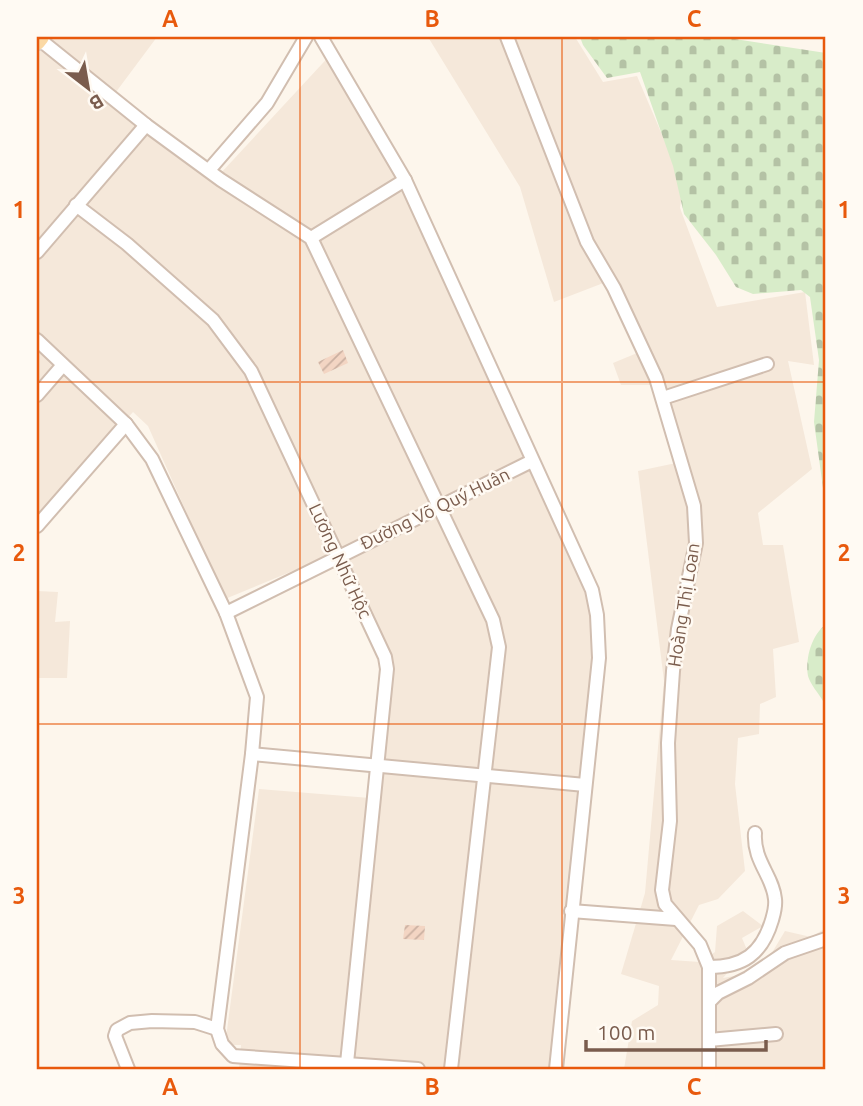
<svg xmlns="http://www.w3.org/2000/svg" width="863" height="1106" viewBox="0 0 863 1106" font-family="Ubuntu,sans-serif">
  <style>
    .residential { fill: #f5e8da }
    .cemetery { fill: url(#cemetery-stones) }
    .building { fill: url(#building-hatch) }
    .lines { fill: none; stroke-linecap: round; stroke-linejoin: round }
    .minor-casing { stroke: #d1beb0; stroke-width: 16 }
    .major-casing { stroke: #dad1cd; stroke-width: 19 }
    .minor { stroke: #fff; stroke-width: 12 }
    .major { stroke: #fbd9a5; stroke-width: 16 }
    .grid { fill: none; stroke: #e8590c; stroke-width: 2; stroke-opacity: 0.55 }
    .labels { text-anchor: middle; stroke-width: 5; stroke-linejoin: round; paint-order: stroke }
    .street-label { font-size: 18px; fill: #7a5c4d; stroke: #fffaf3 }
    .neatline { fill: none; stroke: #e8590c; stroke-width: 2.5 }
    .grid-label { font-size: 23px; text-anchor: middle; font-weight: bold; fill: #e8590c }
  </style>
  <defs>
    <pattern id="cemetery-stones" width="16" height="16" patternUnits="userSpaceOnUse" patternTransform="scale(1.75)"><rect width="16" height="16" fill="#d8ecc9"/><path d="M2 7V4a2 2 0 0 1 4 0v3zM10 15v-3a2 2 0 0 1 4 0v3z" fill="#b4c2a5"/></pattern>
    <pattern id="building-hatch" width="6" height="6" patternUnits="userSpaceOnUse" patternTransform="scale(1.75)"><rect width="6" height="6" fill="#f3d5c3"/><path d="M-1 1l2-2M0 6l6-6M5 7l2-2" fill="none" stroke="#cab0a1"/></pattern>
  </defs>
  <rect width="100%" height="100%" fill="#fdf6ec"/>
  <!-- residential -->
  <g class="residential">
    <path d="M46,37h111l-41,55 104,82 114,-123 94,185 169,370 -7,116 -35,347h-129l-82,-7 -2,7h-103l2,-24h-16l34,-256 111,9 14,-119 -8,-52 -35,-76 -116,48 -77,-173 -15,-14 -96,106v-470z"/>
    <path d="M428,37h147l28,45 34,-6 46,108 -3,24 37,99 88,-15 9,73 -26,-4 24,108 -54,44 5,32h20l16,97 -26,7 3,48 -16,7 -1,30 -21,4 -3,46 10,87 -27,28 -19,6 -28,55 29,2 15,-10 2,-26 26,-15 20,15 -21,12 5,12 -24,28 38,-7 24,-40 26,6 15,-9v140l-202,1 8,-48 26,-16 1,-19 -38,-12 24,-81 19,-212 -26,-210 43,-9 -18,-77h-42l-8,-22 29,-12 -36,-69 -52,20 -34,-115z"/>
    <path d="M37,591l21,1 -3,30 15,-1 -3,57h-30z"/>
  </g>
  <!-- cemetery -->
  <g class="cemetery">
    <path d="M580,37h142l104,16v457l-12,-88 5,-62 -9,-63 -9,-7 -48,4 -17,-7 -20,-32 -32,-41 -11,-48 -33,-94 -33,6 -24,-33z"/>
    <path d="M826,624v77h-3c-4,-7 -13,-17 -15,-25 -3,-19 4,-41 18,-52z"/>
  </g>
  <!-- building -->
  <g class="building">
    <path d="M343,350l5,13 -24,11 -6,-12z"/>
    <path d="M405,925l20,1 -1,14 -21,-1z"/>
  </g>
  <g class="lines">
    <defs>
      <g id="minor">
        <path d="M321,37l84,143 187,410 5,25 2,43 -43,411"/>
        <path d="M507,37l80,205 27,46 42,90 38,128 2,37 -18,86 -5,42 -5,72 2,78 -8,69 3,14 35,41 9,22v102"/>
        <path d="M39,39l107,86 75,55 90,58 182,382 6,27 -48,422"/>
        <path d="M209,170l58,-67 39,-66"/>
        <path d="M76,205l51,39 86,76 38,51 134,286 2,12 -40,394"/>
        <path d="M311,238l94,-58"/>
        <path d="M37,252l109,-127"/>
        <path d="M37,340l89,84 26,35 74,154 31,84 -5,57 -35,275 5,15 11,12 185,13"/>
        <path d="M37,395l26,-30"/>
        <path d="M663,398l104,-34"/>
        <path d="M37,526l89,-102"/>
        <path d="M226,613l306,-152"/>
        <path d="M252,754l333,31"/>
        <path d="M571,911l105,8"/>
        <path d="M709,967c34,0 53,-13 63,-47 2,-7 4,-13 3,-21 -2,-23 -22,-38 -20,-66"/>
        <path d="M710,1001l8,-8 30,-15 37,-25 41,-14"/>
        <path d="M709,1040l67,-6"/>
        <path d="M128,1069l-13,-33 2,-6 13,-7 22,-2 43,1 22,7"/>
      </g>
      <path id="major" d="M37,42l4,-5"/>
    </defs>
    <!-- minor casing -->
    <use href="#minor" class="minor-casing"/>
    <!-- major casing -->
    <use href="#major" class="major-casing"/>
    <!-- minor -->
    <use href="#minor" class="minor"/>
    <!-- major -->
    <use href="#major" class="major"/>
  </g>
  <!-- grid -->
  <path class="grid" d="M300,37v1032M562,37v1032M37,382h789M37,724h789"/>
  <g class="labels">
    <!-- street labels -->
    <g class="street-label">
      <text transform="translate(435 509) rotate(-26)" y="6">Đường Võ Quý Huân</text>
      <text transform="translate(340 561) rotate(65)" y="6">Lương Nhữ Hộc</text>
      <text transform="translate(684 605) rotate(-81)" y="6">Hoàng Thị Loan</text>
    </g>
  </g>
  <!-- border -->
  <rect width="863" height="1106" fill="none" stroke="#fffaf3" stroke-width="77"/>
  <!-- north arrow -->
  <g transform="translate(88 88) rotate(149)" stroke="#fffaf3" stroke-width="5" paint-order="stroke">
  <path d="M0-5L12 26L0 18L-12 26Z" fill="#7a5c4d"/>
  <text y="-10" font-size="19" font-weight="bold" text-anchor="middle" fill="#7a5c4d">B</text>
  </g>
  <!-- scale -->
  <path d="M586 1040v10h180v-10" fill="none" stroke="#7a5c4d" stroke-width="3.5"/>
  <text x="597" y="1040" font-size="21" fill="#7a5c4d" stroke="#fffaf3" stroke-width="5" paint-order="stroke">100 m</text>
  <rect x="38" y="38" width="786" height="1030" class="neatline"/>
  <g class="grid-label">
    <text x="170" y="27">A</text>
    <text x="432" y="27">B</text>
    <text x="694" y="27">C</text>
    <text x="19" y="218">1</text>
    <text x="844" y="218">1</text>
    <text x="19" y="561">2</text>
    <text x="844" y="561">2</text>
    <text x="19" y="904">3</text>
    <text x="844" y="904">3</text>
    <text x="170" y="1095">A</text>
    <text x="432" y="1095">B</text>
    <text x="694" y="1095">C</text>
  </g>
</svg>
